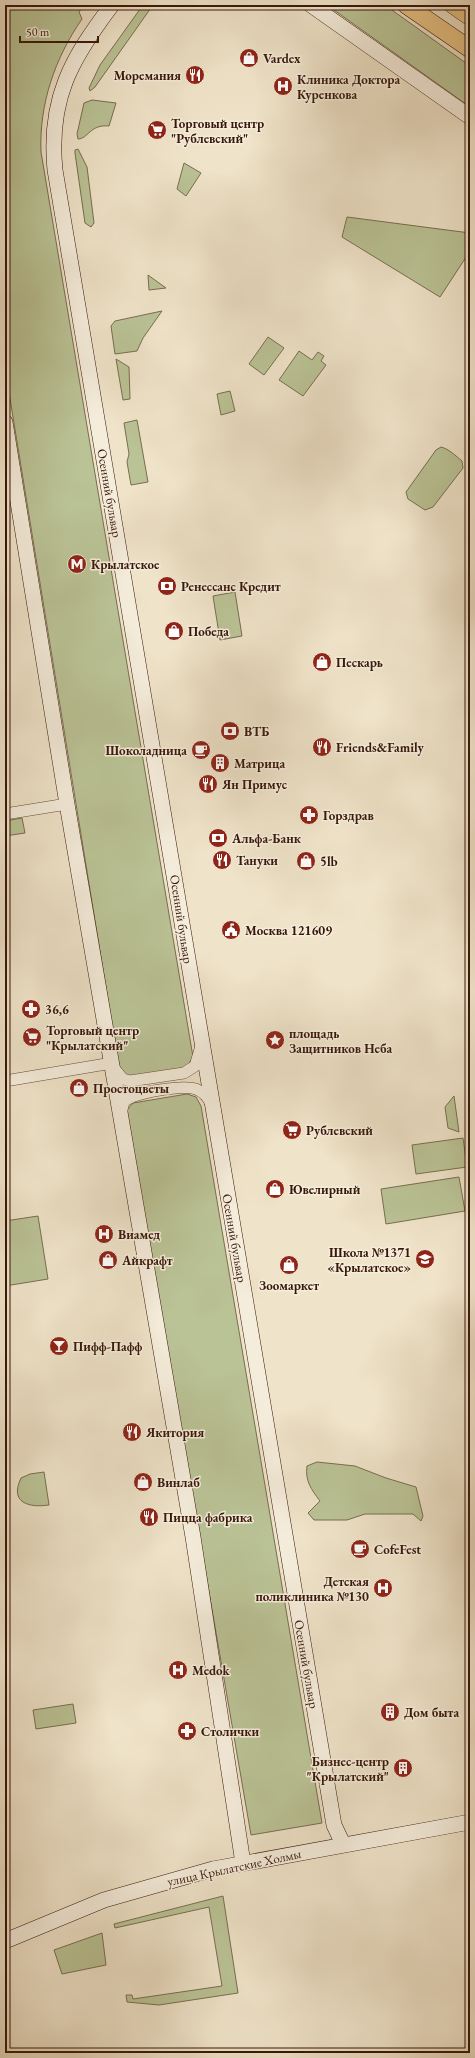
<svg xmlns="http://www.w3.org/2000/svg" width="475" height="2058" viewBox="0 0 475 2058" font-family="'EB Garamond',serif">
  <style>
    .green { fill: #bac396; stroke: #796d50 }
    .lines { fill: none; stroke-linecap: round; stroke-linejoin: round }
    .street-casing { stroke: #664a39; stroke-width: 12 }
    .secondary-casing { stroke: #381709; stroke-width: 16 }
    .primary-casing { stroke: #381709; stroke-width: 18 }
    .street { stroke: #f5eddc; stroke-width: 11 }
    .secondary { stroke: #f5eddc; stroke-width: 15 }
    .primary { stroke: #e8c284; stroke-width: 17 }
    .labels { text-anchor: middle; stroke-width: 3; stroke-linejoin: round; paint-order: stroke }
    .poi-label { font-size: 13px; font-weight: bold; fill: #381709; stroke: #f5eddc; text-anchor: start }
    .street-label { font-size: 13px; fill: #381709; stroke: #f5eddc }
  </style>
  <rect width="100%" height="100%" fill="#efe3c9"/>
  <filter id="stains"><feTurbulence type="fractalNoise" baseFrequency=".005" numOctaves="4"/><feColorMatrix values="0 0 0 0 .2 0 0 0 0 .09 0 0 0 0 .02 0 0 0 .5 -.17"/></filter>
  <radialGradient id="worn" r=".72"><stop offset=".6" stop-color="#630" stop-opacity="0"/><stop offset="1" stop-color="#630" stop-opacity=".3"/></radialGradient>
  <!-- green -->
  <g class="green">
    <path d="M5,5h79l-5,7 3,7c-27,39 -43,85 -41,133l152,905 -7,11 -55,10 -11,-8 -5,-27 -110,-675z"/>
    <path d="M143,5h10l-58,82 -5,4 -1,-3 11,-23z"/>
    <path d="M327,5h58l85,61v41z"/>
    <path d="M92,100l24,3 -7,23c-19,-2 -21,13 -31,13l-1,-5 7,-31z"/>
    <path d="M78,149l9,18 7,56 -3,4 -6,-4 -10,-70v-3z"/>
    <path d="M184,163l17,10 -15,23 -9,-7z"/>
    <path d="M347,217l123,16v18l-30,46 -98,-60z"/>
    <path d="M148,275l18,13 -17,2z"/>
    <path d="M162,311l-19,27 -6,13 -22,3 -4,-28 4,-5z"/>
    <path d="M268,337l16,11 -20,27 -15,-11z"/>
    <path d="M299,351l13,9 6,-8 6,4 -3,5 5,4 -23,31 -24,-16z"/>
    <path d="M116,359l13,8 1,32 -7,1z"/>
    <path d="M230,391l5,20 -14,4 -4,-21z"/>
    <path d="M137,420l11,62 -17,3 -4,-23 2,-8 -5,-31z"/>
    <path d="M441,447c8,2 15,9 21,14l1,7 -30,39 -8,3 -17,-11 -2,-7 30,-42z"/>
    <path d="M235,592l7,44 -22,4 -7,-44z"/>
    <path d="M22,818l3,15 -20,3v-15z"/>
    <path d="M187,1094l9,3 5,9 121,717 -71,12 -124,-718v-7l6,-7z"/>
    <path d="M454,1096l5,36 -11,-4 -3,-21z"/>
    <path d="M463,1138l4,29 -51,7 -4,-29z"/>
    <path d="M459,1177l6,34 -79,13 -5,-35z"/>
    <path d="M38,1216l10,63 -43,7v-65z"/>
    <path d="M317,1462l38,4 31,12 30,9 7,29 -2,5 -8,-7h-48l-18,6h-33l-6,-7 12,-12c-9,-12 -15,-20 -13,-35z"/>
    <path d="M44,1472l5,33c-20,3 -40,-2 -28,-27l9,-4z"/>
    <path d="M73,1704l3,19 -40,6 -3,-19z"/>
    <path d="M223,1896l15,97 -79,12 -32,-3 -1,-7h6l1,4 89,-13 -13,-79 -94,21 -1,-4z"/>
    <path d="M102,1933l4,32 -44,9 -8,-24z"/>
  </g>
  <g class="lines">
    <defs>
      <g id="street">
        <path d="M5,814l62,-10"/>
        <path d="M113,1067l10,12 7,2 54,-8 11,-7 6,-20"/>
        <path d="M5,1081l107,-18"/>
        <path d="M121,1113l3,-11c8,-10 59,-17 72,-13 7,3 12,8 15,15"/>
      </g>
      <g id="secondary">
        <path d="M112,5c-41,54 -64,94 -57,165l279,1655 9,19"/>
        <path d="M311,5l159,112"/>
        <path d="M5,422l62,382 126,733 50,326"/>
        <path d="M5,1941l99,-41 109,-31 257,-47"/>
      </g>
      <g id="primary">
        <path d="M406,5l64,44"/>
        <path d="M453,5l17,12"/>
      </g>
    </defs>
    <!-- street casing -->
    <use href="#street" class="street-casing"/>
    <!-- secondary casing -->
    <use href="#secondary" class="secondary-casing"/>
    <!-- primary casing -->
    <use href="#primary" class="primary-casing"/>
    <!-- street -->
    <use href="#street" class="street"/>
    <!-- secondary -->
    <use href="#secondary" class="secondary"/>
    <!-- primary -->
    <use href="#primary" class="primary"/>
  </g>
  <!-- icons -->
  <defs>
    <symbol id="shop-disc" viewBox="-11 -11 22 22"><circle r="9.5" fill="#8f2418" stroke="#f5eddc"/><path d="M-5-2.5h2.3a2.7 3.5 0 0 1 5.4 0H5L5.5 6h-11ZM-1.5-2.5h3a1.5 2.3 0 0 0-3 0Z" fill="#fff"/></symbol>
    <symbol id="restaurant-disc" viewBox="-11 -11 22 22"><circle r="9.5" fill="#8f2418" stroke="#f5eddc"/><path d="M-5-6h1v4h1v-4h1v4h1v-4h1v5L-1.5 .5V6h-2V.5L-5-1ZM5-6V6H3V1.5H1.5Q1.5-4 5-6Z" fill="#fff"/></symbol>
    <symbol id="hospital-disc" viewBox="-11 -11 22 22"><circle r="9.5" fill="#8f2418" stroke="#f5eddc"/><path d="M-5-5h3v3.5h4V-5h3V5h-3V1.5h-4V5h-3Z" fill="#fff"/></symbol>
    <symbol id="supermarket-disc" viewBox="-11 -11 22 22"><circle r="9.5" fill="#8f2418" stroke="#f5eddc"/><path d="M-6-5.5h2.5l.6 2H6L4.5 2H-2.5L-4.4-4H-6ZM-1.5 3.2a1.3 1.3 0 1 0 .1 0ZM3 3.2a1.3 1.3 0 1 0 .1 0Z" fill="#fff"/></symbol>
    <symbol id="metro-disc" viewBox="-11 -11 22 22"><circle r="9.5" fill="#8f2418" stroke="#f5eddc"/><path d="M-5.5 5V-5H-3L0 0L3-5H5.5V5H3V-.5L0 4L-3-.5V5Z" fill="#fff"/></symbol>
    <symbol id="bank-disc" viewBox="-11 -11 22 22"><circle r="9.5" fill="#8f2418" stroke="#f5eddc"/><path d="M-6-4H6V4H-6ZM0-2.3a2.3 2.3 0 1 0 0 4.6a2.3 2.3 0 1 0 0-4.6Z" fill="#fff"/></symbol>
    <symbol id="cafe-disc" viewBox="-11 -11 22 22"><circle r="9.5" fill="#8f2418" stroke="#f5eddc"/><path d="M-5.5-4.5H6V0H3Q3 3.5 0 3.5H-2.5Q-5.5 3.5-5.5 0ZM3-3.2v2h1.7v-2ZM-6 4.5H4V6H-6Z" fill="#fff"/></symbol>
    <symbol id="building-disc" viewBox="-11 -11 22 22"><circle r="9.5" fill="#8f2418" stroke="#f5eddc"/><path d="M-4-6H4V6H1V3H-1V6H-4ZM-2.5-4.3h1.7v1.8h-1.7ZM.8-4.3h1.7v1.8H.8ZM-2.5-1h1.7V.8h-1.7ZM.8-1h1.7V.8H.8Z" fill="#fff"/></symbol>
    <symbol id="pharmacy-disc" viewBox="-11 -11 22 22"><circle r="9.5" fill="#8f2418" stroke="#f5eddc"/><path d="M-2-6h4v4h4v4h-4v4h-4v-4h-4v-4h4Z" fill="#fff"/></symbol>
    <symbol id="civic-disc" viewBox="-11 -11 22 22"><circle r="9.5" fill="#8f2418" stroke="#f5eddc"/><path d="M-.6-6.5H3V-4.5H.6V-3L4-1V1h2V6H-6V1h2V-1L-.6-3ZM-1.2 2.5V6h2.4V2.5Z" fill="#fff"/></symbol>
    <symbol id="sight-disc" viewBox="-11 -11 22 22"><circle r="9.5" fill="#8f2418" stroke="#f5eddc"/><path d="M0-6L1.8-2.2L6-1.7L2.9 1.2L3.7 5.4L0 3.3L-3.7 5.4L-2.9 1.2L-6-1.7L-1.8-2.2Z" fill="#fff"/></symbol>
    <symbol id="school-disc" viewBox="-11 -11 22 22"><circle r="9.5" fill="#8f2418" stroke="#f5eddc"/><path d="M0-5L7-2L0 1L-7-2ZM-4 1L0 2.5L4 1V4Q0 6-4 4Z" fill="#fff"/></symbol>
    <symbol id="bar-disc" viewBox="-11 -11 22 22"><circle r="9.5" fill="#8f2418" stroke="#f5eddc"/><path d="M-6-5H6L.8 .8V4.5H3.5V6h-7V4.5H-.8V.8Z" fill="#fff"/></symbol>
  </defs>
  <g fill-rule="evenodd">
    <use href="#shop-disc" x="238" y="47" width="22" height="22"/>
    <use href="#restaurant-disc" x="184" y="64" width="22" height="22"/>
    <use href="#hospital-disc" x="272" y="75" width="22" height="22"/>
    <use href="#supermarket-disc" x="146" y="119" width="22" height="22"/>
    <use href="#metro-disc" x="66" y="553" width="22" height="22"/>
    <use href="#bank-disc" x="156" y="575" width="22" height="22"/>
    <use href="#shop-disc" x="163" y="620" width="22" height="22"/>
    <use href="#shop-disc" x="311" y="651" width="22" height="22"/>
    <use href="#bank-disc" x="219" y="720" width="22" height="22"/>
    <use href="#restaurant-disc" x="311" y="736" width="22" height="22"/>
    <use href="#cafe-disc" x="190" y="739" width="22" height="22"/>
    <use href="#building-disc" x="209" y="752" width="22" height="22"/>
    <use href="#restaurant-disc" x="197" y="773" width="22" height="22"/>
    <use href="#pharmacy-disc" x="298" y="804" width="22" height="22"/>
    <use href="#bank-disc" x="207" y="827" width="22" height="22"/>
    <use href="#restaurant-disc" x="211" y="849" width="22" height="22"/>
    <use href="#shop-disc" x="295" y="850" width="22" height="22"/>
    <use href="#civic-disc" x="220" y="919" width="22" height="22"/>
    <use href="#pharmacy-disc" x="20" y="998" width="22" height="22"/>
    <use href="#supermarket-disc" x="21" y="1026" width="22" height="22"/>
    <use href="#sight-disc" x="264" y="1029" width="22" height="22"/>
    <use href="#shop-disc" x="68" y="1077" width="22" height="22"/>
    <use href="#supermarket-disc" x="281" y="1119" width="22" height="22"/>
    <use href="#shop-disc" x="264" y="1178" width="22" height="22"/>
    <use href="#hospital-disc" x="93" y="1223" width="22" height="22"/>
    <use href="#school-disc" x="414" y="1248" width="22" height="22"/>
    <use href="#shop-disc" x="97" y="1249" width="22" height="22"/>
    <use href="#shop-disc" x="278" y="1254" width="22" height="22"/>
    <use href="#bar-disc" x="48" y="1335" width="22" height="22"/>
    <use href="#restaurant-disc" x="121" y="1421" width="22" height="22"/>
    <use href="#shop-disc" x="132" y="1471" width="22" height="22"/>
    <use href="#restaurant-disc" x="138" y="1506" width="22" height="22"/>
    <use href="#cafe-disc" x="349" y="1538" width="22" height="22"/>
    <use href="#hospital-disc" x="372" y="1577" width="22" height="22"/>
    <use href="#hospital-disc" x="167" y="1659" width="22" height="22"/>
    <use href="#building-disc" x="379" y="1701" width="22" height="22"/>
    <use href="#pharmacy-disc" x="176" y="1720" width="22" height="22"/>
    <use href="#building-disc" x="392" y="1757" width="22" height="22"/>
  </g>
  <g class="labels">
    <!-- poi labels -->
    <g class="poi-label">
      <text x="263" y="63">Vardex</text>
      <text x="181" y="80" text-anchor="end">Моремания</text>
      <text x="297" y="84">Клиника Доктора<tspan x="297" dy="15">Куренкова</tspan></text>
      <text x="171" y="128">Торговый центр<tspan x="171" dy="15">"Рублевский"</tspan></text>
      <text x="91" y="569">Крылатское</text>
      <text x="181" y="591">Ренессанс Кредит</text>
      <text x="188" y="636">Победа</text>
      <text x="336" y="667">Пескарь</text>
      <text x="244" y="736">ВТБ</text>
      <text x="336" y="752">Friends&amp;Family</text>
      <text x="187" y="755" text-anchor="end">Шоколадница</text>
      <text x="234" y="768">Матрица</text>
      <text x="222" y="789">Ян Примус</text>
      <text x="323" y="820">Горздрав</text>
      <text x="232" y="843">Альфа-Банк</text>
      <text x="236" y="865">Тануки</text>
      <text x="320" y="866">5lb</text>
      <text x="245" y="935">Москва 121609</text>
      <text x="45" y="1014">36,6</text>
      <text x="46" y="1035">Торговый центр<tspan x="46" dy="15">"Крылатский"</tspan></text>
      <text x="289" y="1038">площадь<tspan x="289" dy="15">Защитников Неба</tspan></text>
      <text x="93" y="1093">Простоцветы</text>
      <text x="306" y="1135">Рублевский</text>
      <text x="289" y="1194">Ювелирный</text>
      <text x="118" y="1239">Виамед</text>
      <text x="411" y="1257" text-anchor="end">Школа №1371<tspan x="411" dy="15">«Крылатское»</tspan></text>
      <text x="122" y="1265">Айкрафт</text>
      <text x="289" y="1290" text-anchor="middle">Зоомаркет</text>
      <text x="73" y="1351">Пифф-Пафф</text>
      <text x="146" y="1437">Якитория</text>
      <text x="157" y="1487">Винлаб</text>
      <text x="163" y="1522">Пицца фабрика</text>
      <text x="374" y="1554">CofeFest</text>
      <text x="369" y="1586" text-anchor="end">Детская<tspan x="369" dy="15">поликлиника №130</tspan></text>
      <text x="192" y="1675">Medok</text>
      <text x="404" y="1717">Дом быта</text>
      <text x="201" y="1736">Столички</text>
      <text x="389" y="1766" text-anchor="end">Бизнес-центр<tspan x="389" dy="15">"Крылатский"</tspan></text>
    </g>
    <!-- street labels -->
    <g class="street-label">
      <text transform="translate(110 493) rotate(80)" y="5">Осенний бульвар</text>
      <text transform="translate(182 919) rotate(81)" y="5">Осенний бульвар</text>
      <text transform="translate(235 1238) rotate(80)" y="5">Осенний бульвар</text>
      <text transform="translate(307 1664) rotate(80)" y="5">Осенний бульвар</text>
      <text transform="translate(234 1867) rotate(-12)" y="5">улица Крылатские Холмы</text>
    </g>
  </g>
  <!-- margin -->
  <rect width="475" height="2058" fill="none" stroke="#efe3c9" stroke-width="20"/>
  <rect x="6" y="6" width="463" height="2046" fill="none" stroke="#381709" stroke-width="2"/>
  <rect x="10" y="10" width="455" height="2038" fill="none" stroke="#381709"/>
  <!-- scale -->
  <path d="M20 36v6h78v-6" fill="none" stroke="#381709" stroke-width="2"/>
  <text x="26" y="36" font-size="12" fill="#381709" stroke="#f5eddc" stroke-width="3" paint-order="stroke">50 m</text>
  <rect width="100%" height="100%" filter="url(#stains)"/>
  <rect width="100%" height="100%" fill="url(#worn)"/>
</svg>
